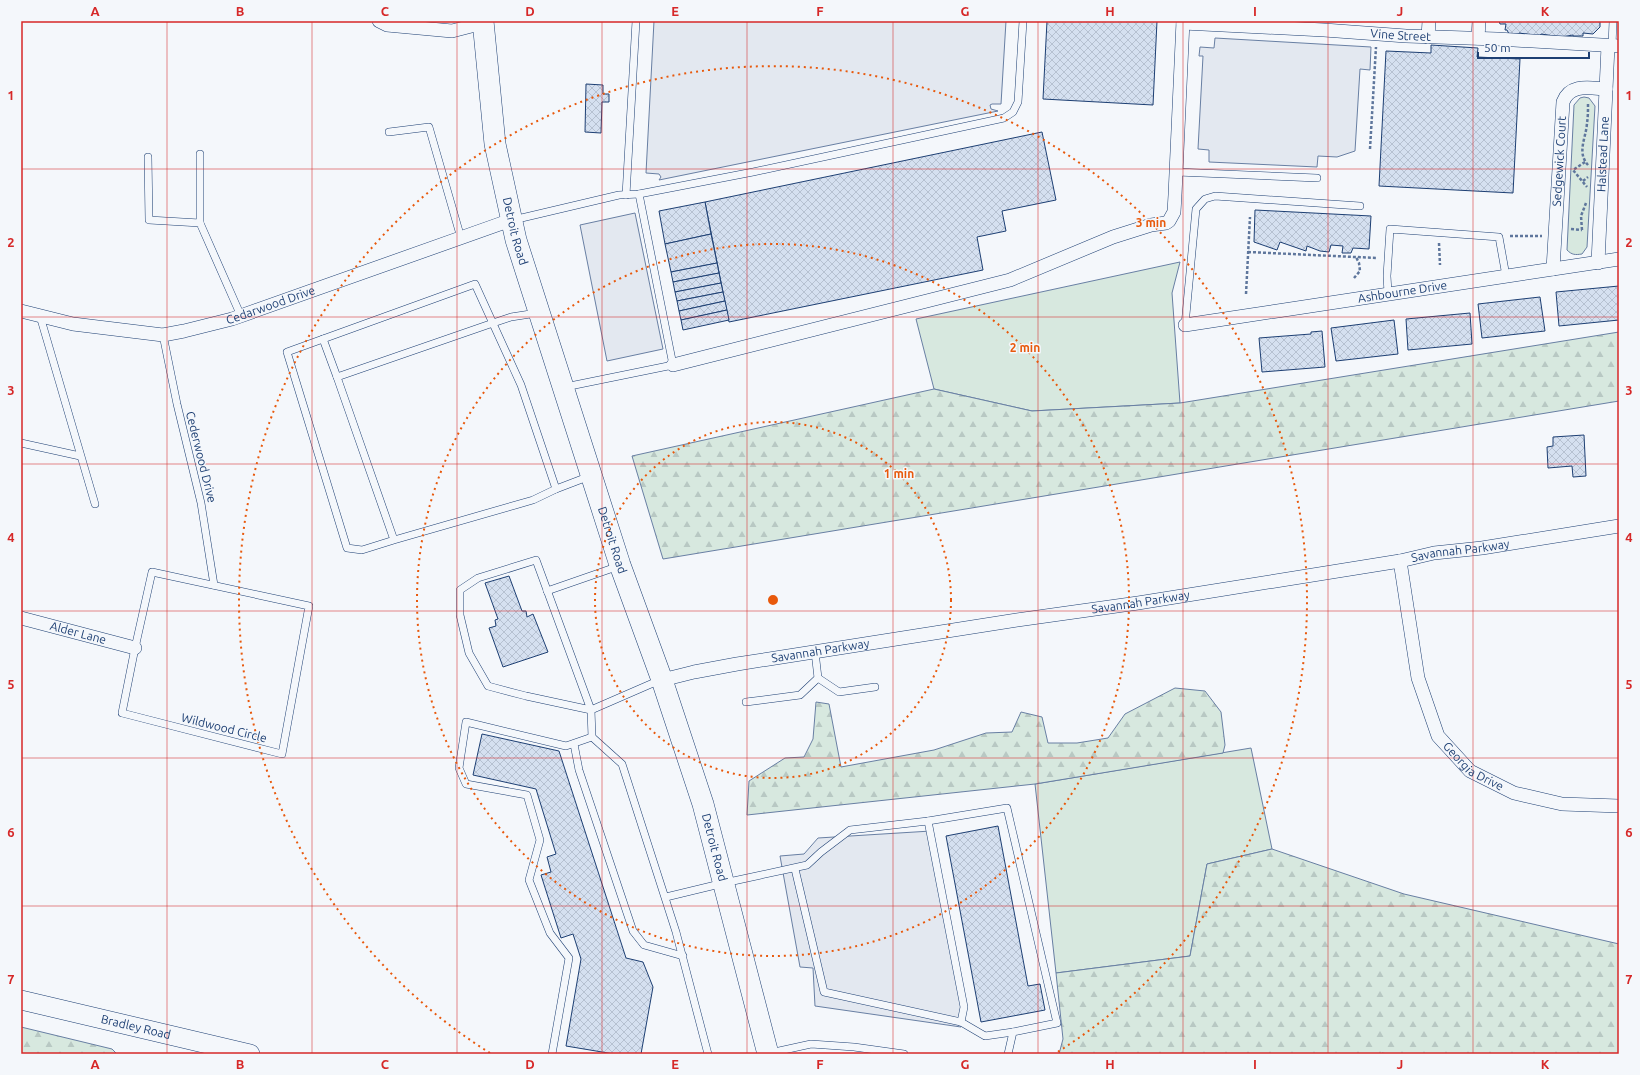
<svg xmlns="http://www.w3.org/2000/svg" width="1640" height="1075" viewBox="0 0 1640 1075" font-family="Ubuntu,sans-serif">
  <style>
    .grass { fill: #d7e8df; stroke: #687fa3 }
    .forest { fill: url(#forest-firs); stroke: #687fa3 }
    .parking { fill: #e3e8f0; stroke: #687fa3 }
    .building { fill: url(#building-cross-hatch); stroke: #1d3f73 }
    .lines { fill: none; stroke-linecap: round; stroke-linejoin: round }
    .lane-casing { stroke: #1d3f73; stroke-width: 8 }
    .street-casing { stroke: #1d3f73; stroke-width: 14 }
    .secondary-casing { stroke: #1d3f73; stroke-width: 20 }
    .primary-casing { stroke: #1d3f73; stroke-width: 22 }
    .path { stroke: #5e769c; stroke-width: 2.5; stroke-dasharray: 3 2; stroke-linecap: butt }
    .lane { stroke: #f4f7fb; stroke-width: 7 }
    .street { stroke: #f4f7fb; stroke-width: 13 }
    .secondary { stroke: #f4f7fb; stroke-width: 19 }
    .primary { stroke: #f4f7fb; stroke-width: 21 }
    .grid { fill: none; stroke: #d62828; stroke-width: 1; stroke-opacity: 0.55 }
    .ring { fill: none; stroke: #e8590c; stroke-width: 2; stroke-dasharray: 2 4 }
    .labels { text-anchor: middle; stroke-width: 3; stroke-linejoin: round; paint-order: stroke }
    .street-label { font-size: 12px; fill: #1d3f73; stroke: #f4f7fb }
    .centre { fill: #e8590c; stroke: #f4f7fb; stroke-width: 2 }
    .ring-label { font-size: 12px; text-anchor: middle; font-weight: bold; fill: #e8590c; stroke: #f4f7fb; stroke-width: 3; stroke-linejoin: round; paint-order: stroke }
    .neatline { fill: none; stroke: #d62828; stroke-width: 1.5 }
    .grid-label { font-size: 13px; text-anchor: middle; font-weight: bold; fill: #d62828 }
  </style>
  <defs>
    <pattern id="forest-firs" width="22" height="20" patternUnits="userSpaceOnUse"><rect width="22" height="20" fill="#d7e8df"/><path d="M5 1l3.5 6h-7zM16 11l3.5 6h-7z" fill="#b8c8c3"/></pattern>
    <pattern id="building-cross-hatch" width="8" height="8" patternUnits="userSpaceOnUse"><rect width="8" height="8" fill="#d5e0f0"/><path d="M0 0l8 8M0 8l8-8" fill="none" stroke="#b6c1d1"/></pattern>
  </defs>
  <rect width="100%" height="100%" fill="#f4f7fb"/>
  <!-- grass -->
  <g class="grass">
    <path d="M1584,97l5,1 6,8 -8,141 -5,7c-7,1 -10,1 -15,-4l7,-145 6,-7z"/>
    <path d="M1180,262l-8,31 8,110 -148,8 -98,-22 -18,-70z"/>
    <path d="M1251,748l21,101 -65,15 -17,92 -134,17 -21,-189z"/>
  </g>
  <!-- forest -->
  <g class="forest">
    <path d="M1619,332v69l-956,158 -31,-103 302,-67 98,22 148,-8z"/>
    <path d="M1175,688l30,3 16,21 4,33 -2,8 -188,31 -288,31 2,-34 36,-23 19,-1 9,-18 3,-37 13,2 12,63 93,-17 52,-17 26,-1 9,-20 21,5 6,26h29l31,-5 17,-24z"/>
    <path d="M1272,849l132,45 215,50v110h-231l-6,-1 -1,1h-322l4,-15 -7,-66 134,-17 17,-92z"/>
    <path d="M21,1027l91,22 5,5h-96z"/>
  </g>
  <!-- parking -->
  <g class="parking">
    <path d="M654,21h352l-5,83h-9l-2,1 1,4 7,2 -339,69 2,-3 -2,-3 -13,-1z"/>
    <path d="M1215,38l156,9 -1,23 -10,-1 -5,82 -18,6 -19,-1 -1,11 -108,-5v-12l-11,-1 5,-93h-4l1,-9 14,1z"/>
    <path d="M635,213l28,136 -56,12 -27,-136z"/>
    <path d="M931,831l35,176 -5,20 -146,-21 -2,-38 -13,-1 -20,-111 24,-2 14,-16z"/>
  </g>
  <!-- building -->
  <g class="building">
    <path d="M1047,21h110l-4,84 -110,-6z"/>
    <path d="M1499,21h101v6l-7,7 -10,-1v3h-10v-1l-12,2 -20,-3 -1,2 -21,-3v1h-10l-2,-4h-2l1,-6h-6z"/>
    <path d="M1431,45l47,3 -1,9 43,2 -7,134 -134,-7 7,-135 45,2z"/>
    <path d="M586,84l17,1v9h6v8h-7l-1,31 -16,-1z"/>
    <path d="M1042,132l14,68 -54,11 4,20 -29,6 6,33 -254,52 -24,-120z"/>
    <path d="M705,202l6,32 -46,10 -6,-33z"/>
    <path d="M1255,210l116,6 -2,33 -16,-1 -2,5h-9l1,-7 -12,-1 -2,7 -9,-1 -13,-5 -1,5 -26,-9 -3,8 -23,-8z"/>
    <path d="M711,234l6,29 -46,9 -6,-28z"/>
    <path d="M717,263l2,10 -46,9 -2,-10z"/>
    <path d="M719,273l2,10 -46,9 -2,-10z"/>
    <path d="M721,283l2,9 -46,9 -2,-9z"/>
    <path d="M1619,286v34l-60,6 -3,-34z"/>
    <path d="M723,292l2,9 -46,10 -2,-10z"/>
    <path d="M1540,297l5,34 -63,7 -4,-34z"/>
    <path d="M725,301l2,9 -46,10 -2,-9z"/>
    <path d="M727,310l2,10 -46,10 -2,-10z"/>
    <path d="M1470,313l2,31 -64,6 -2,-31z"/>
    <path d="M1394,320l4,34 -62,7 -5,-33z"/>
    <path d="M1322,331l3,36 -63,5 -3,-34 52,-4v-2z"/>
    <path d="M1584,435l2,41 -13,1 -1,-11 -24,2 -1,-21 6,-1v-9z"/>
    <path d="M509,576l13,35h4l1,6 6,-3 15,38 -45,15 -14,-39 7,-2 -1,-6 3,-1 -13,-36z"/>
    <path d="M482,734l77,17 67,207 17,4 10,25 -12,67h-27l-48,-8 15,-87 -8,-25 -12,4 -20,-63 10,-3 -4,-15 9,-3 -20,-65 -63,-14z"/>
    <path d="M998,826l30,160 12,-2 5,26 -64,12 -35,-186z"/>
  </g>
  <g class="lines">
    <defs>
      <g id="lane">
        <path d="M1612,46l1,-25"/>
        <path d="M389,132l40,-5 32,111"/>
        <path d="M148,157l1,63 51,3 41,93"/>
        <path d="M1177,172l140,6"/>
        <path d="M626,195l10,-174"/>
        <path d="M513,220l106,-25 20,-1 114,-22 251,-54 9,-6 5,-10 5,-81"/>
        <path d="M200,223v-69"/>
        <path d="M1388,293l-1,-17 3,-47 109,8 7,39"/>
        <path d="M40,316l55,188"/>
        <path d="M1185,325l11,-116 9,-10 10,-3 145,10"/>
        <path d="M163,335l14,69 24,99 13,82"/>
        <path d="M323,339l14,38"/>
        <path d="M565,387l108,-22 -34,-171"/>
        <path d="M21,443l59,13"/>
        <path d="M556,489l34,-13"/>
        <path d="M394,540l-32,10 -15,-2 -60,-196 188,-68 46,101 35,104 -23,11 -139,40 -57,-163 156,-54 18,-6 26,-4"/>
        <path d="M152,572l157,34 -27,148 -160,-41 13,-65z"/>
        <path d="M547,591l72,-25"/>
        <path d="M818,678l21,14 36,-5"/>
        <path d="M660,680l-69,30 -65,-14 -38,-10 -19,-33 -9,-38v-25l18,-12 58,-18 55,150 1,27 30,27 54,168 32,122"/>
        <path d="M746,702l54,-7 18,-17 -3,-26"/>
        <path d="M574,744l5,26 54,161 11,14 39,11"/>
        <path d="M928,821l36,186 -3,15"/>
        <path d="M795,869l29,123 137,30 24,14 28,-4"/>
        <path d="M666,897l58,-14 83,-18 14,-13 29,-22 78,-9 79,-13 50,215 -44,9 -5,22"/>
        <path d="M770,1053l41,-9 43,3 50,7"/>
        <path d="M552,1054l17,-96 -19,-25 -21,-53 11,-40 -13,-45 -61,-11 -7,-16 7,-46 100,24 26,-9"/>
      </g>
      <g id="street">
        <path d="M379,21l8,4 65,6 31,-8"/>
        <path id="s1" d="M1183,23l141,7 82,6 91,3 122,7"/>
        <path d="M1428,37l1,-16"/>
        <path d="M1478,38l1,-17"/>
        <path id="s2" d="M1598,263l10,-217"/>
        <path id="s3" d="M1553,269l10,-167c7,-19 27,-14 43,-13"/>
        <path id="s4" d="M21,311l52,13 90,11 21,-4 48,-12 279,-99"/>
        <path id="s5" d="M1185,325l434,-66"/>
        <path d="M673,365l337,-85 103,-43 38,-12 15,-2 3,-2 5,-9 1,-17 8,-174"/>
        <path id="s6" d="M1400,561l18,117 20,58 32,35 44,22 48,11 57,2"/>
        <path id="s7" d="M21,618l114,30"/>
        <path id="s8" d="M662,680l32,-8 43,-8 280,-44 121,-17 262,-42 34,-8 48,-5 137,-22"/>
      </g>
      <g id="secondary">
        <path id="s9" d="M21,1000l229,54"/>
      </g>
      <g id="primary">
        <path id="s10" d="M483,21l12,123 21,96 104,325 42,115 41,124 65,250"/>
      </g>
    </defs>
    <!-- lane casing -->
    <use href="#lane" class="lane-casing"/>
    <!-- street casing -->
    <use href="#street" class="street-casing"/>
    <!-- secondary casing -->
    <use href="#secondary" class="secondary-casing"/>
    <!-- primary casing -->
    <use href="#primary" class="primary-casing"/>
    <!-- path -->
    <g class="path">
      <path d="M1588,104c0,6 0,13 -1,19 -1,16 -11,30 2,43"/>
      <path d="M1370,149l6,-102"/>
      <path d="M1585,162l-12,8 14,17"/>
      <path d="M1583,181l5,-4"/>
      <path d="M1571,229l11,1"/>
      <path d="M1582,230l-1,-14 5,-13"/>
      <path d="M1510,236h32"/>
      <path d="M1439,243l1,22"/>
      <path d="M1248,252l129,6"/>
      <path d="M1354,278l6,-7 -1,-8 -3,-6"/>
      <path d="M1246,294l4,-77"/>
    </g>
    <!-- lane -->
    <use href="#lane" class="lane"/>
    <!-- street -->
    <use href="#street" class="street"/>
    <!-- secondary -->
    <use href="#secondary" class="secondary"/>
    <!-- primary -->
    <use href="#primary" class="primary"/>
  </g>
  <!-- grid -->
  <path class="grid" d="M167,21v1033M312,21v1033M457,21v1033M602,21v1033M747,21v1033M893,21v1033M1038,21v1033M1183,21v1033M1328,21v1033M1473,21v1033M21,169h1598M21,317h1598M21,464h1598M21,611h1598M21,758h1598M21,906h1598"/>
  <!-- distance rings -->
  <g class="ring">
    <circle cx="773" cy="600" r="178"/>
    <circle cx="773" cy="600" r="356"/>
    <path d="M490 1053A534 534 0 1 1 1056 1053"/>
  </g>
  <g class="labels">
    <!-- street labels -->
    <g class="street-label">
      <text dy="4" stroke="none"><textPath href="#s1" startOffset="218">Vine Street</textPath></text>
      <text dy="4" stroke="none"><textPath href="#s2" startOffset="109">Halstead Lane</textPath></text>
      <text dy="4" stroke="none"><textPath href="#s3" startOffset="108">Sedgewick Court</textPath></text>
      <text dy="4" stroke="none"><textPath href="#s10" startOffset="213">Detroit Road</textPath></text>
      <text dy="4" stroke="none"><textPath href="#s5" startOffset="220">Ashbourne Drive</textPath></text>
      <text dy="4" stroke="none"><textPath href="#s4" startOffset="256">Cedarwood Drive</textPath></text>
      <text transform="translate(201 457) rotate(76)" y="4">Cederwood Drive</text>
      <text dy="4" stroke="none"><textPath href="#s10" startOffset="537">Detroit Road</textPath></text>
      <text dy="4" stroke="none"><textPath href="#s8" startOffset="809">Savannah Parkway</textPath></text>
      <text dy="4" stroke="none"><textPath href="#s8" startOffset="485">Savannah Parkway</textPath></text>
      <text dy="4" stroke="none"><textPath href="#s7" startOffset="59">Alder Lane</textPath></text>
      <text dy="4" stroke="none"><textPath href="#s8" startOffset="161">Savannah Parkway</textPath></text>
      <text transform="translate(224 728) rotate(14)" y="4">Wildwood Circle</text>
      <text dy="4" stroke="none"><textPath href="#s6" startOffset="227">Georgia Drive</textPath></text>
      <text dy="4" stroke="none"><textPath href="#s10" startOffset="861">Detroit Road</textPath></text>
      <text dy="4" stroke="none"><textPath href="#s9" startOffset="118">Bradley Road</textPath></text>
    </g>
  </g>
  <circle cx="773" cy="600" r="6" class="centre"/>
  <g class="ring-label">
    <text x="1151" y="227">3 min</text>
    <text x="1025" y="352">2 min</text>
    <text x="899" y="478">1 min</text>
  </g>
  <!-- border -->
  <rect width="1640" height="1075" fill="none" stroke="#f4f7fb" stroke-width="44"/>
  <!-- scale -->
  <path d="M1478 52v6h111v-6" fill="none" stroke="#1d3f73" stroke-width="2"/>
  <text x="1484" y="52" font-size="12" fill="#1d3f73" stroke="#f4f7fb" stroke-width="3" paint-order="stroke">50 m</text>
  <rect x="22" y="22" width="1596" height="1031" class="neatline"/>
  <g class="grid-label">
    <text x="95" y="16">A</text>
    <text x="240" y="16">B</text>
    <text x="385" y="16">C</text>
    <text x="530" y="16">D</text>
    <text x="675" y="16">E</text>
    <text x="820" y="16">F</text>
    <text x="965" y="16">G</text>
    <text x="1110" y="16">H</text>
    <text x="1255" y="16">I</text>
    <text x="1400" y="16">J</text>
    <text x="1545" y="16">K</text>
    <text x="11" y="100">1</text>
    <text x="1629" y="100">1</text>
    <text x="11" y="247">2</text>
    <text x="1629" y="247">2</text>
    <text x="11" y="395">3</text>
    <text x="1629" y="395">3</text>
    <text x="11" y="542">4</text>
    <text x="1629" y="542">4</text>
    <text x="11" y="689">5</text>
    <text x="1629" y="689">5</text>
    <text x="11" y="837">6</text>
    <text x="1629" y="837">6</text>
    <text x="11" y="984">7</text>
    <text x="1629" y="984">7</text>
    <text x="95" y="1069">A</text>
    <text x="240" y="1069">B</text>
    <text x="385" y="1069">C</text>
    <text x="530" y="1069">D</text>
    <text x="675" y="1069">E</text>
    <text x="820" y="1069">F</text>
    <text x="965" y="1069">G</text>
    <text x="1110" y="1069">H</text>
    <text x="1255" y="1069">I</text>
    <text x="1400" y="1069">J</text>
    <text x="1545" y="1069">K</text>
  </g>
</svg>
